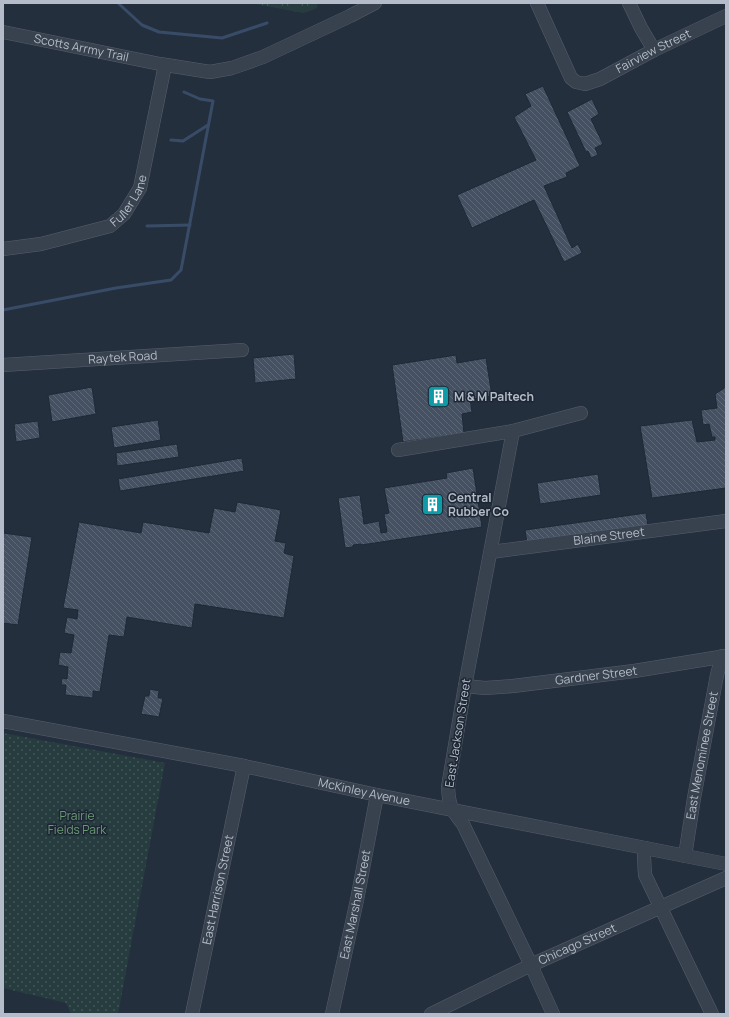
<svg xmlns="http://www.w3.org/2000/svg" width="729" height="1017" viewBox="0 0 729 1017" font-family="Manrope,sans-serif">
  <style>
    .forest { fill: url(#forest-crowns) }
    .park { fill: url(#park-dots) }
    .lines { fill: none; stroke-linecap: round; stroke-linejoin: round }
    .stream { stroke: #394c67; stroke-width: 3 }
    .building { fill: url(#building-back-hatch); stroke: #1f2835 }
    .minor-casing { stroke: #565f6c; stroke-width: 14 }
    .minor { stroke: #38414e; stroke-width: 13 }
    .labels { text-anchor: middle; stroke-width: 3; stroke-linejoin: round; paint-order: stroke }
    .street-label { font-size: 12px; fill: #b4bcc9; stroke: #1d2633 }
    .poi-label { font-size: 12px; font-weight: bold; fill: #b4bcc9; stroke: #1d2633; text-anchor: start }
    .park-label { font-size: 12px; fill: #6b9a76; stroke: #1d2633 }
  </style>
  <defs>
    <pattern id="forest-crowns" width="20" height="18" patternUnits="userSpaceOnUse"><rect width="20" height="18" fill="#263c3f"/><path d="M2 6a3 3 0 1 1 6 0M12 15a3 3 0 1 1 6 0" fill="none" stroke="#435659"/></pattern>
    <pattern id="park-dots" width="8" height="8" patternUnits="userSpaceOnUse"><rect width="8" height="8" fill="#263c3f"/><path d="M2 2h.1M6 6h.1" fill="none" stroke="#435659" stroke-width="1.8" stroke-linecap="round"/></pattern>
    <pattern id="building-back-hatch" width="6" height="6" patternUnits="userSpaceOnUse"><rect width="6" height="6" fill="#455162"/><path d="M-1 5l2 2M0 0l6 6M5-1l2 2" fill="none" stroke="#5d6877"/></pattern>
  </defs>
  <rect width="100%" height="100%" fill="#242f3e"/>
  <!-- forest -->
  <path class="forest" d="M250,3h68l-1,5 -7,3 -7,2z"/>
  <!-- park -->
  <path class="park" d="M3,733l162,30 -47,251h-47l-5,-11 -63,-15z"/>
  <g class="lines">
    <!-- stream -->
    <g class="stream">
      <path d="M118,3l24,22 17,7 63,6 45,-15"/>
      <path d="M171,140l12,1 25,-16"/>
      <path d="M147,226l43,-1"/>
      <path d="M3,310l113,-22 55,-8 10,-10 32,-169 -13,-2 -16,-7"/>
    </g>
  </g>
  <!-- building -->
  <g class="building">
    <path d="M543,86l37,80 -14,7 1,4 -23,9 28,62 6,-4 4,9 -18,9 -30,-62 -62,28 -15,-33 79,-35 -22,-43 17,-11 -6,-12z"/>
    <path d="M592,99l7,15 -8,5 12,25 -8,4 3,7 -7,3 -3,-7 -2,1 -19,-40z"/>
    <path d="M294,354l2,25 -41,4 -2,-25z"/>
    <path d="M456,355l1,8 29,-5 6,38 -22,3 2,13 -10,2 2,19 -61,9 -11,-77z"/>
    <path d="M92,387l4,27 -44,8 -4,-27z"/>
    <path d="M726,387v101l-74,10 -12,-72 52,-6 5,22 18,-2v-3h-3l-3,-13 -6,1 -2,-15 16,-2 -2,-14z"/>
    <path d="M158,420l3,20 -47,8 -3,-21z"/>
    <path d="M38,421l2,17 -24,4 -2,-18z"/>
    <path d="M177,444l2,13 -62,9 -1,-13z"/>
    <path d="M242,458l2,13 -124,20 -2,-12z"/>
    <path d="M473,468l9,59 -121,18v-1l-8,1v2l-8,1 -7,-50 22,-3 4,29 15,-3 2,12 6,-1 -3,-18 5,-1 -5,-25 63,-10 -1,-5z"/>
    <path d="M598,474l3,21 -61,9 -3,-21z"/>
    <path d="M237,502l44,8 -6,31 11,2 -2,10 10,3 -10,62 -89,-14 -3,24 -65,-11 -3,20 -15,-2 -9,57 -7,-1v7l-28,-3 1,-10h-5l1,-7 5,1 1,-12 -10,-2 2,-13 11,1 3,-18 -10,-2 3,-16 10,2 1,-9 -15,-2 16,-86 62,11 2,-11 66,11 5,-25 21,4z"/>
    <path d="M646,513l2,13 -121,17 -2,-13z"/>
    <path d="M3,533l29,4 -14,88 -15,-2z"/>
    <path d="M150,689l9,2 -1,7h5l-4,19 -18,-3 4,-18h4z"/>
  </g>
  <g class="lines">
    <defs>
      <g id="minor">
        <path id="s1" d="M537,3l34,75 5,4 9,2 15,-5 54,-29 72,-34"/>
        <path d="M629,3l12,25 13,22"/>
        <path id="s2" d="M3,32l157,32 50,8 22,-4 31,-11 87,-41 25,-13"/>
        <path id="s3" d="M3,249l38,-5 69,-18 14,-12 16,-26 25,-123"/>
        <path id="s4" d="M3,365l239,-15"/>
        <path d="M513,431l-48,255 -17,101c1,19 3,22 15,37l68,141 22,49"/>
        <path d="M398,450l115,-19 68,-18"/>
        <path id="s5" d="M491,552l235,-31"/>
        <path id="s6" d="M465,686l20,2 28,-2 121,-15 92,-15"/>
        <path id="s7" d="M3,721l241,45 133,29 349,69"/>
        <path d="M645,848l-1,9 1,18 67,139"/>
        <path id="s8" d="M685,856l9,-58 23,-123 5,-19"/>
        <path id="s9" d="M192,1014l52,-248"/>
        <path id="s10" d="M332,1014l25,-114 20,-105"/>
        <path id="s11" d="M431,1014l100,-49 195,-87"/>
      </g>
    </defs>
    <!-- minor casing -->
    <use href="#minor" class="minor-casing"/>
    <!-- minor -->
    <use href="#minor" class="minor"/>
  </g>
  <!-- icons -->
  <defs>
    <symbol id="building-square" viewBox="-11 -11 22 22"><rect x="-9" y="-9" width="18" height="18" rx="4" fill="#0f9aa8" stroke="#1d2633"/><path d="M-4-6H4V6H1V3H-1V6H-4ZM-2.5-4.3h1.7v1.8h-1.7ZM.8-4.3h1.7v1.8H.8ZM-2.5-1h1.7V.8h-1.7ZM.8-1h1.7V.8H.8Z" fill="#fff"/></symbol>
  </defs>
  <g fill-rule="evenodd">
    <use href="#building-square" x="426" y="384" width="25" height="25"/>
    <use href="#building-square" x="420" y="492" width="25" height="25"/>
  </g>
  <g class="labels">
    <!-- street labels -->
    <g class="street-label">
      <text dy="4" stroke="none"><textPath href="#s2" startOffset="80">Scotts Arrmy Trail</textPath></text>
      <text dy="4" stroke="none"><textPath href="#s1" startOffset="174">Fairview Street</textPath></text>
      <text dy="4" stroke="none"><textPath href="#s3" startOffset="142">Fuller Lane</textPath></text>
      <text dy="4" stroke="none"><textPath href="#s4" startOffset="120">Raytek Road</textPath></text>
      <text dy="4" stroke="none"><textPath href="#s5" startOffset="119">Blaine Street</textPath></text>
      <text dy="4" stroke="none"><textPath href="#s6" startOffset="132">Gardner Street</textPath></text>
      <text transform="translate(458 733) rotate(-81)" y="4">East Jackson Street</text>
      <text dy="4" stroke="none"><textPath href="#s8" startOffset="102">East Menominee Street</textPath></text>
      <text dy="4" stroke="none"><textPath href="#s7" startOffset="368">McKinley Avenue</textPath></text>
      <text dy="4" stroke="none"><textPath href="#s9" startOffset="127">East Harrison Street</textPath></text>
      <text dy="4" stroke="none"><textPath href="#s10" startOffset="112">East Marshall Street</textPath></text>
      <text dy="4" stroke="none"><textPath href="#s11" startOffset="162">Chicago Street</textPath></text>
    </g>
    <!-- poi labels -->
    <g class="poi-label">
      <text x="454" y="401">M &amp; M Paltech</text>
      <text x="448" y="502">Central<tspan x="448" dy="14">Rubber Co</tspan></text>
    </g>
    <!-- park labels -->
    <g class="park-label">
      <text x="77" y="820">Prairie<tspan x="77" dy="14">Fields Park</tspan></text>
    </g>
  </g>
  <!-- border -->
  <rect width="729" height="1017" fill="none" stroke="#b4bcc9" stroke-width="8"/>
</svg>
